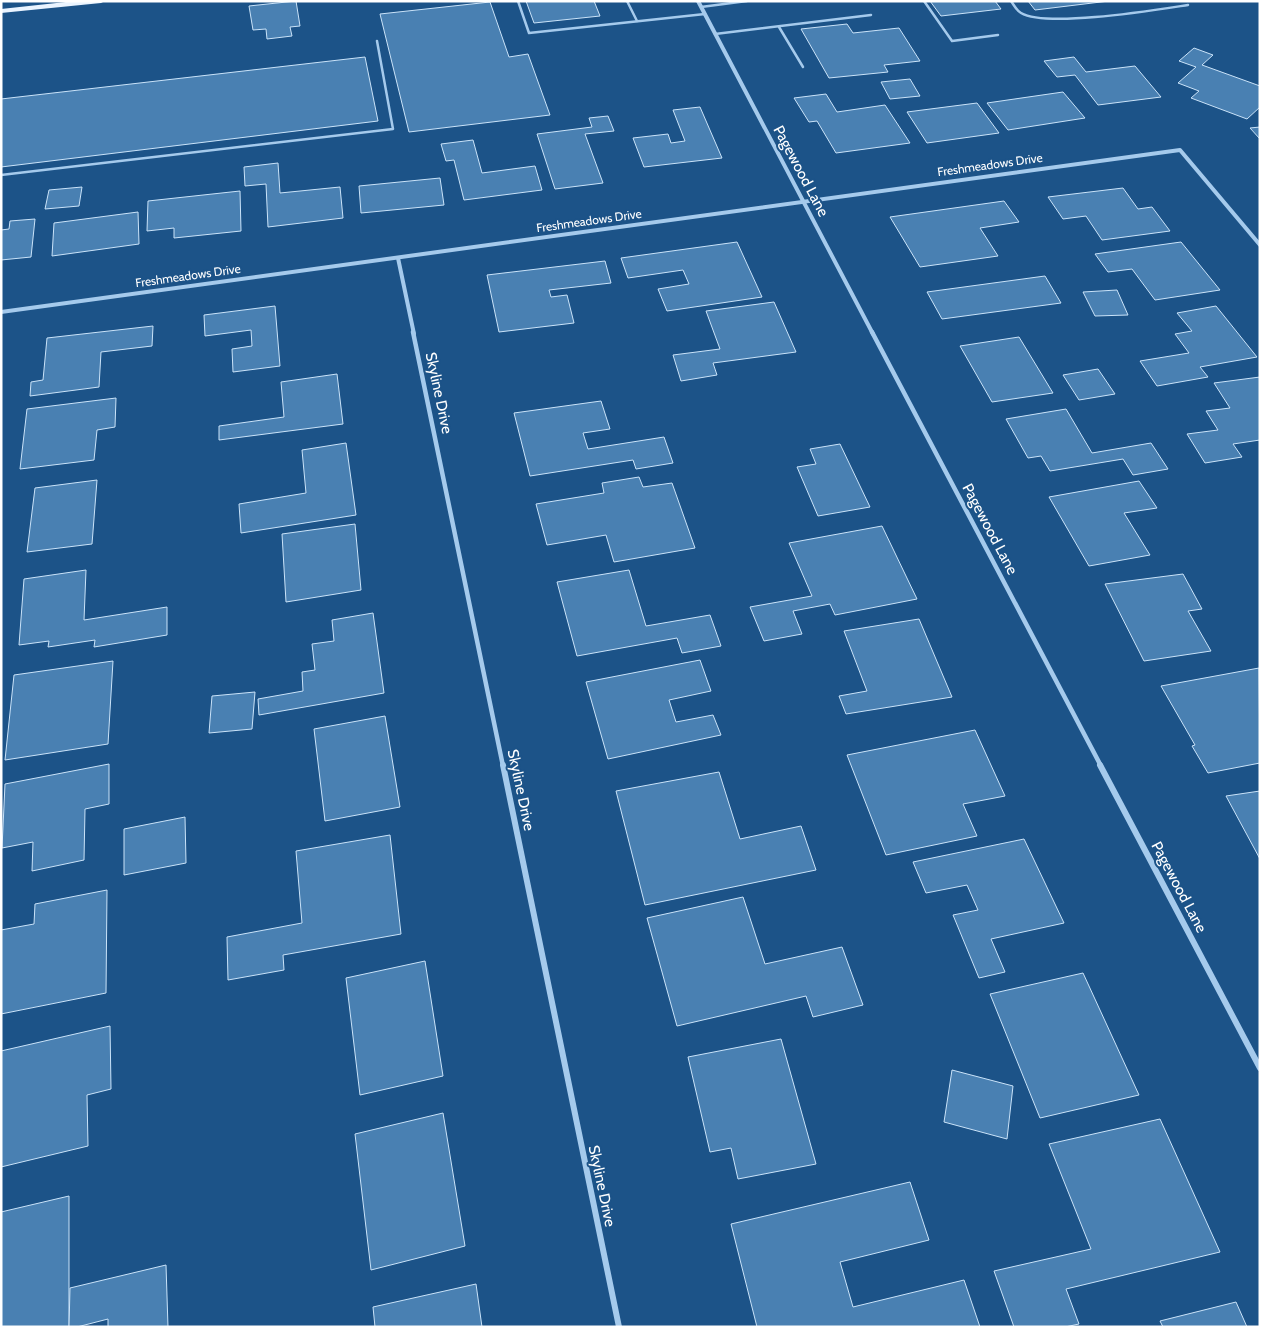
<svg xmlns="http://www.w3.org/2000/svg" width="1261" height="1328" viewBox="0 0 1261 1328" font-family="Cabin,sans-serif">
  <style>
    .building { fill: #4980b2; stroke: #cae3f9 }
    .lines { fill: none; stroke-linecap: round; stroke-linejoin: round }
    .service { stroke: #a5caec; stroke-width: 2.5 }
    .minor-far2 { stroke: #a5caec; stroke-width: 4 }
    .minor-far1 { stroke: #a5caec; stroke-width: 4.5 }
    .minor { stroke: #a5caec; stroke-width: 6 }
    .primary { fill: #eaf4ff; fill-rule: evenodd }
    .labels { text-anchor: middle; stroke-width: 4; stroke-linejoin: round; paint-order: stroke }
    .far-street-label { font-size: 12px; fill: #fff; stroke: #1c5388 }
    .street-label { font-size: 15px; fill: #fff; stroke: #1c5388 }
  </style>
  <rect width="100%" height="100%" fill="#1c5388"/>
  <!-- building -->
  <g class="building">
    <path d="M296,1l4,25 -10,1 2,9 -25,3 -1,-10 -13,1 -4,-24z"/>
    <path d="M526,1h68l6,15 -66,7z"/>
    <path d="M930,1h65l6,8 -60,7z"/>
    <path d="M1028,1h81l-74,9z"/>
    <path d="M490,2l19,55 19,-3 22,61 -141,17 -29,-118z"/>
    <path d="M847,24l6,9 46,-5 21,33 -36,4 4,7 -59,6 -28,-49z"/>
    <path d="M1194,48l19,7 -11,10 58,21v21l-13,12 -56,-21 8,-7 -21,-8 18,-16 -17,-6z"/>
    <path d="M365,57l13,64 -377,46v-68z"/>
    <path d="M1074,57l12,15 49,-6 26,31 -63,8 -23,-30 -18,2 -13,-16z"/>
    <path d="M910,79l10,17 -30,3 -9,-17z"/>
    <path d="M1063,92l22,26 -77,12 -21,-27z"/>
    <path d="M826,94l11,18 48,-7 25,38 -74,10 -19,-32 -8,1 -15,-24z"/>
    <path d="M977,103l22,30 -72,10 -20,-31z"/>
    <path d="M700,107l22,51 -78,9 -11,-29 35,-4 3,9 14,-2 -12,-31z"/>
    <path d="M608,116l6,15 -29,3 18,49 -48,6 -18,-55 55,-7 -3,-9z"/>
    <path d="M1260,127v12l-10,-11z"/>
    <path d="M473,140l9,33 53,-7 7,24 -78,10 -10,-40 -8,1 -5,-17z"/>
    <path d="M278,163l2,30 60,-6 3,31 -75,9 -2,-43 -21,2 -1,-19z"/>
    <path d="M440,178l4,27 -83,8 -2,-27z"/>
    <path d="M82,187l-3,19 -34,3 4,-19z"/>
    <path d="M1123,188l15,21 14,-2 18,24 -68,9 -16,-24 -23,3 -15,-22z"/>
    <path d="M240,191l1,40 -67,7v-10l-27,3 1,-30z"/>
    <path d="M1004,201l15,21 -39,6 18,28 -78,11 -30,-50z"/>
    <path d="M138,212l1,32 -87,12 2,-33z"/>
    <path d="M35,219l-4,38 -30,3v-30l8,-1 1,-8z"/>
    <path d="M737,242l25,55 -95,14 -9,-22 31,-5 -6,-14 -55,8 -7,-20z"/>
    <path d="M1181,242l39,48 -65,10 -23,-31 -24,3 -13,-18z"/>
    <path d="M605,261l6,22 -62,7 2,7 16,-2 7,28 -75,9 -12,-57z"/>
    <path d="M1045,276l16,27 -119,16 -15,-27z"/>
    <path d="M1117,290l11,25 -33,1 -12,-24z"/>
    <path d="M774,302l22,50 -83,11 4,12 -36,6 -8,-26 47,-6 -14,-38z"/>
    <path d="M275,306l5,60 -47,6 -1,-23 20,-3 -1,-16 -46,6 -1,-21z"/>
    <path d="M1216,306l41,51 -57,10 8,10 -51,9 -17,-25 49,-8 -14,-19 17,-3 -15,-18z"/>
    <path d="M153,326l-1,20 -51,6 -2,35 -69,9 1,-14 12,-2 4,-42z"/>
    <path d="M1019,337l34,56 -61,9 -32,-56z"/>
    <path d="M1098,369l17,25 -36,6 -16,-25z"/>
    <path d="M337,374l6,50 -124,16v-14l65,-9 -3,-35z"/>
    <path d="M1260,377v63l-27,4 9,13 -37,6 -18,-29 31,-4 -12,-19 24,-3 -16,-25z"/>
    <path d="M116,398l-1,29 -18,3 -3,30 -74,9 7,-60z"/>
    <path d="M601,401l9,28 -27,4 5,16 76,-12 9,26 -37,6 -3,-9 -103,16 -16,-63z"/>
    <path d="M1066,409l26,44 59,-10 17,26 -35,6 -10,-16 -73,12 -9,-15 -13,2 -22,-39z"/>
    <path d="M346,443l10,72 -115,18 -2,-29 67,-11 -4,-43z"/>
    <path d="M840,444l30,63 -52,9 -21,-49 19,-3 -6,-15z"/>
    <path d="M639,477l4,10 29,-4 23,65 -81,14 -8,-27 -59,10 -11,-41 68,-11 -2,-10z"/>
    <path d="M97,480l-5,64 -65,8 8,-64z"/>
    <path d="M1139,481l18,27 -33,5 26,42 -61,11 -40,-69z"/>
    <path d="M355,524l6,66 -75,12 -4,-68z"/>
    <path d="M882,526l35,73 -82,16 -5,-11 -37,7 9,23 -38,7 -14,-34 62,-11 -23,-53z"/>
    <path d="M86,570l-2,50 83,-13v28l-73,12 1,-7 -47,7 1,-6 -30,4 5,-66z"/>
    <path d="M629,570l17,56 64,-11 11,31 -39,7 -5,-15 -100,18 -20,-74z"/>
    <path d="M1183,574l19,35 -14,2 23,40 -67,10 -39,-77z"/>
    <path d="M373,613l11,80 -125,22 -1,-16 45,-8 -1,-19 13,-2 -3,-26 22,-3 -2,-21z"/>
    <path d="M919,619l33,78 -106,17 -7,-18 28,-5 -23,-60z"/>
    <path d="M700,660l11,31 -42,9 7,22 37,-7 8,20 -113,24 -22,-77z"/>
    <path d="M113,661l-5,83 -103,16 9,-85z"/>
    <path d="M1259,668l1,95 -52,10 -16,-27 3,-1 -34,-59z"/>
    <path d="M255,692l-3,37 -43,4 3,-37z"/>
    <path d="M385,716l15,91 -75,14 -11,-92z"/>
    <path d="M975,730l30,66 -42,8 14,32 -91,19 -39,-100z"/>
    <path d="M109,764v40l-24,5 -1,51 -52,11 1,-29 -31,6 3,-64z"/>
    <path d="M719,772l21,67 61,-13 15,44 -171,35 -29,-114z"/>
    <path d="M1260,791v68l-34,-63z"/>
    <path d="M185,817l1,46 -62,12v-46z"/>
    <path d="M390,835l11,99 -118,21 1,15 -56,10 -1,-43 75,-14 -6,-72z"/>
    <path d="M1024,839l40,84 -73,16 14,33 -26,6 -26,-63 25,-5 -11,-25 -41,8 -13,-31z"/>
    <path d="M107,890l-1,103 -105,21v-84l33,-6 1,-20z"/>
    <path d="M743,897l22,67 77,-17 21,58 -50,12 -7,-21 -129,30 -30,-108z"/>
    <path d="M425,961l18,115 -83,19 -14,-117z"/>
    <path d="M1083,973l56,122 -99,23 -50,-124z"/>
    <path d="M110,1026l1,63 -24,6 1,51 -87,21v-116z"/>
    <path d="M781,1039l35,125 -78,15 -7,-31 -21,4 -22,-95z"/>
    <path d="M952,1070l61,16 -6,53 -63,-17z"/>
    <path d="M443,1113l22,133 -94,24 -16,-136z"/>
    <path d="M1160,1119l60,133 -154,37 13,35 -14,3h-51l-20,-56 97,-22 -42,-105z"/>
    <path d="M910,1182l19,58 -89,22 13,45 111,-27 16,47h-223l-26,-103z"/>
    <path d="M69,1196v131h-68v-115z"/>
    <path d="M166,1265l2,62h-60v-8l-31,8h-8l1,-39z"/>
    <path d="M476,1284l6,43h-107l-2,-20z"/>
    <path d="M1236,1302l11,25h-84l-3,-6z"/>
  </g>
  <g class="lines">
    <!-- service -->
    <g class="service">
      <path d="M518,1l11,32 176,-19"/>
      <path d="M627,1l10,20"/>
      <path d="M924,1l28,40 46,-6"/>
      <path d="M1011,1c3,4 5,9 10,12 26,15 134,-3 167,-8"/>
      <path d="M701,7l46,-6"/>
      <path d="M779,27l24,40"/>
      <path d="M715,34l156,-19"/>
      <path d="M1,175l392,-46 -16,-88"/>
    </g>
    <!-- minor-far2 -->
    <g class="minor-far2">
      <path d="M698,1l175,333"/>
      <path d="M398,258l16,76"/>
      <path d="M1,312l1179,-162 80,95"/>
    </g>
    <!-- minor-far1 -->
    <g class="minor-far1">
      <path d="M413,332l90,434"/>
      <path d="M872,332l229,434"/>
    </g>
    <!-- minor -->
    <g class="minor">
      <path d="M503,765l116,562"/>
      <path d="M1100,765l160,303"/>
    </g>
    <!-- primary -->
    <path class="primary" d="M75,1h30l-4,2 -100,10v-4z"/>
  </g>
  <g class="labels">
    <!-- far-street labels -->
    <g class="far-street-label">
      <text transform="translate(990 165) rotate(-8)" y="4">Freshmeadows Drive</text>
      <text transform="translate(589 221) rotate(-8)" y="4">Freshmeadows Drive</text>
      <text transform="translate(188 276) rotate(-8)" y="4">Freshmeadows Drive</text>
    </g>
    <!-- street labels -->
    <g class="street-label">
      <text transform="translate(801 171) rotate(62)" y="5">Pagewood Lane</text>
      <text transform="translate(439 393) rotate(78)" y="5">Skyline Drive</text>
      <text transform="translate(990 529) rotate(62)" y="5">Pagewood Lane</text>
      <text transform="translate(521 790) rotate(78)" y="5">Skyline Drive</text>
      <text transform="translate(1179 887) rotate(62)" y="5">Pagewood Lane</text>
      <text transform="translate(602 1186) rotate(78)" y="5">Skyline Drive</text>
    </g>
  </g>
  <!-- border -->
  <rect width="1261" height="1328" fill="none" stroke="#ffffff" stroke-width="5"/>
</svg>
